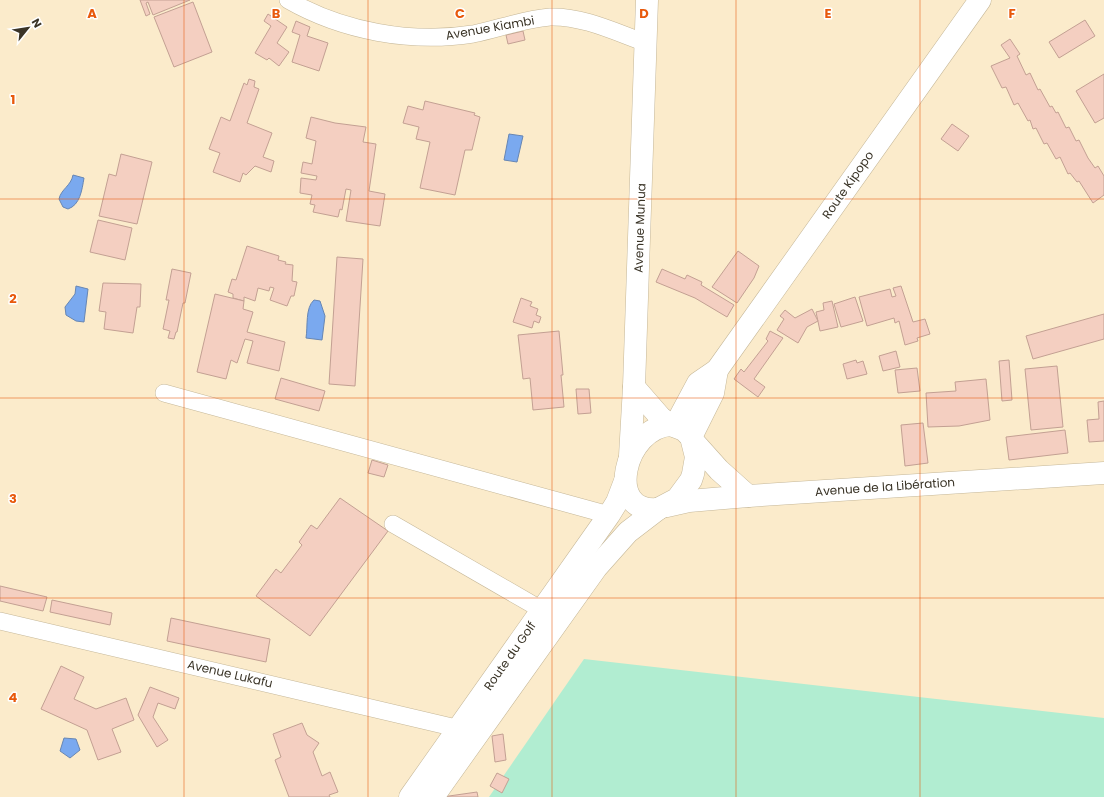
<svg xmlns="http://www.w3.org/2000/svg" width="1104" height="797" viewBox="0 0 1104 797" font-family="Poppins,sans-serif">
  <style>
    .green { fill: #b1edd1 }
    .water { fill: #7aa9ef; stroke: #6786b3 }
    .building { fill: #f4cfc1; stroke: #c3a093 }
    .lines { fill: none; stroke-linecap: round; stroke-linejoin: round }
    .street-casing { stroke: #c5b798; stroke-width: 18 }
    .secondary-casing { stroke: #c5b798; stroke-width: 23 }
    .street { stroke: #fff; stroke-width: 17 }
    .secondary { stroke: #fff; stroke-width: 22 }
    .grid { fill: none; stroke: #e8590c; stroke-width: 1; stroke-opacity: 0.55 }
    .labels { text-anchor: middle; stroke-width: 3; stroke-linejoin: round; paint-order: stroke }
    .street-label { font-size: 12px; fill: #3a3427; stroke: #fff }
    .grid-label { font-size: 13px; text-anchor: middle; font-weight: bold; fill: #e8590c; stroke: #fff; stroke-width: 3; stroke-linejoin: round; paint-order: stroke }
  </style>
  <rect width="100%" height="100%" fill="#fbebcb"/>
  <!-- green -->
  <path class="green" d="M584,659l520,59v79h-615z"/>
  <!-- water -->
  <g class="water">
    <path d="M509,134l14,2 -6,26 -13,-2z"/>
    <path d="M73,175l11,3c-2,12 -4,27 -16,31l-5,-2 -4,-8c2,-10 12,-13 14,-24z"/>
    <path d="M76,286l12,3 -4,33 -8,-1 -10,-6 -1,-8 10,-13z"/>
    <path d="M314,300l6,1 5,15 -3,24 -16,-2c2,-12 -1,-30 8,-38z"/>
    <path d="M64,738l12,1 4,11 -10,8 -10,-7z"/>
  </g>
  <!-- building -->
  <g class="building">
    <path d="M140,0h50l-37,15 -5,-13 -2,1 4,11 -4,2z"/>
    <path d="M193,2l19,50 -38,15 -20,-50z"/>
    <path d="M268,14l19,13 -10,16 12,9 -10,14 -10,-8 -2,2 -12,-7 16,-27 -7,-5z"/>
    <path d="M1085,20l10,16 -36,22 -10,-16z"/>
    <path d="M296,21l14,6 -3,9 21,7 -9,28 -27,-9 8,-27 -8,-3z"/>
    <path d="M523,31l2,9 -17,4 -2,-9z"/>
    <path d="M1010,39l10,15 -3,2 9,19 4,-2 8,17 2,-1 10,18 2,-1 4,7 2,-1 8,16 3,-1 7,14 3,-1 9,18 7,10 3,-2 6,10v19l-11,8 -14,-22 -2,1 -7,-9 -2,1 -8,-17 -4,2 -9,-16 -3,1 -8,-16 -3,1 -3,-9 -2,1 -10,-18 -4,2 -8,-18 -4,1 -11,-22 19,-8 -9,-13z"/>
    <path d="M1104,74v44l-9,5 -19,-32z"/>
    <path d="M249,79l6,2 -1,6 5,2 -12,34 25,10 -9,24 11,4 -3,11 -16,-6 -9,9 -3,-2 -3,9 -27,-10 7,-19 -11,-4 12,-32 9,4 14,-38 3,2z"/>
    <path d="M425,101l50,12 -1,2 6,2 -8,33h-7l-10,45 -35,-7 10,-46 -14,-3 3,-12 -16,-4 5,-17 15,4z"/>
    <path d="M311,117l24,6 31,4 -3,15 13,2 -7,47 16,3 -5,32 -34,-5 5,-31 -5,-1 -4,21 -2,-1 -2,8 -25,-5 2,-7 -5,-1 2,-9 -12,-2 1,-15 15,2 1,-4 -16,-3 2,-11 9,2 4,-23 -10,-3z"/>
    <path d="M952,124l17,12 -11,15 -17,-12z"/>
    <path d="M121,154l31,8 -15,62 -38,-8 10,-42 7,2z"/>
    <path d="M98,220l34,8 -7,32 -35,-8z"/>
    <path d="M247,246l32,10 -1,4 8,2 -1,2 8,1 -1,16 5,1 -3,14h-3l-4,10 -17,-6 4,-12 -4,-1 -1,4 -11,-3 -3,13 -11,-4v4l-11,-3v-4l-5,-2 4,-13 4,1z"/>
    <path d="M738,251l21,15 -5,12 -17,25 -25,-16z"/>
    <path d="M337,257l26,2 -8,127 -26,-2z"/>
    <path d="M172,269l19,4 -6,30h-2l-6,29h-1l-2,7 -6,-1 2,-7 -7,-2 6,-29h-3z"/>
    <path d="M662,269l23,10 2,-4 15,7 -1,3 33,20 -7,12 -32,-19 -39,-16z"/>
    <path d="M103,283l38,1 -1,23h-3l-4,26 -29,-4 2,-17 -7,-1z"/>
    <path d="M901,286l12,36 12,-3 5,15 -13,4 1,3 -13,4 -6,-24 -4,2 -1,-5 -27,8 -8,-29 31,-8 2,8 4,-1 -3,-8z"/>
    <path d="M215,294l29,7 -1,8 10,3 -6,20 38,10 -6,29 -32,-8 6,-22 -8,-2 -8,24 -6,-3 -5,19 -29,-7z"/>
    <path d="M855,297l8,24 -22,6 -7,-23z"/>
    <path d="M521,298l11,4 -2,4 8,3 -2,6 5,2 -2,6 -5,-2 -2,7 -19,-6z"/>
    <path d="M832,301l6,26 -18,4 -4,-19 8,-2 -1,-7z"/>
    <path d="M812,309l6,12 -11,6 -9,16 -21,-13 7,-11 -4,-3 5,-6 10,8z"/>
    <path d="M1104,314v25l-71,20 -7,-23z"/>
    <path d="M559,331l4,44h-2l3,32 -31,3 -3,-32 -7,1 -5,-44z"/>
    <path d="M770,331l13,7 -29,41 11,8 -7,10 -24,-18 7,-10 3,3 24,-31 -2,-2z"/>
    <path d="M896,351l4,16 -17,4 -4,-15z"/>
    <path d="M856,360l1,3 6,-2 4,13 -20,5 -4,-15z"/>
    <path d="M1009,360l3,40 -10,1 -3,-40z"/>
    <path d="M1057,366l6,61 -32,3 -6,-61z"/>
    <path d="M917,368l3,23 -22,2 -3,-23z"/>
    <path d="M281,378l44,13 -6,20 -44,-12z"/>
    <path d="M986,379l4,41 -31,6 -31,1 -2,-34 30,-2 -1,-9z"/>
    <path d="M576,389h13l2,24 -13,1z"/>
    <path d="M1104,401v40l-15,1 -2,-22 12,-1 -1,-17z"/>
    <path d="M923,423l5,40 -23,3 -4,-41z"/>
    <path d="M1065,430l3,23 -59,7 -3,-23z"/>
    <path d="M372,460l16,5 -4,12 -16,-4z"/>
    <path d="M340,498l48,33 -78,105 -54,-40 20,-27 5,4 21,-28 -3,-3 12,-17 6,4z"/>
    <path d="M0,586l47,11 -4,14 -43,-10z"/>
    <path d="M52,600l60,13 -2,12 -60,-13z"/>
    <path d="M171,618l99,21 -4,23 -99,-21z"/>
    <path d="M61,666l23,11 -10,22 22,10 30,-11 8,22 -22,9 9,23 -23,8 -11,-30 -46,-21z"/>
    <path d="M150,687l29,11 -4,11 -17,-6 -5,14 15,23 -11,7 -19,-32z"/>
    <path d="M302,723l5,12 12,8 -6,9 9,24 8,-4 8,20 -9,3 1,2h-41l-14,-37 6,-3 -8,-23z"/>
    <path d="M503,734l3,26 -11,2 -3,-26z"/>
    <path d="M497,773l12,6 -7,14 -12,-7z"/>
    <path d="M477,792l1,5h-36z"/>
  </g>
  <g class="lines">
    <defs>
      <g id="street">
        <path d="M288,0c54,31 123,44 185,34 25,-5 51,-15 77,-17 33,-1 65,15 96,26"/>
        <path d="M164,393l445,122"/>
        <path d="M393,524l149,86"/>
        <path d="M0,621l469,110"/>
      </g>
      <g id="secondary">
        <path d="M675,426l23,-43 19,-13 263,-370"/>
        <path d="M691,437l22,-44 4,-23"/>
        <path d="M693,441l26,29 29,26"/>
        <path d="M630,456l4,-69 13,-387"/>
        <path d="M667,506l22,-5 59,-5 356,-23"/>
        <path d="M658,509c-54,5 -34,-82 13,-84"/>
        <path d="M410,797l199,-282 8,-13 8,-21"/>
        <path d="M433,797l163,-229 32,-36 30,-23 19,-10 14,-19 2,-6 3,-17 -5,-20 -7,-7 -13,-5 -10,-7 -27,-31"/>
      </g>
    </defs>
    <!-- street casing -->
    <use href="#street" class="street-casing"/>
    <!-- secondary casing -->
    <use href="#secondary" class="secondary-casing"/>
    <!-- street -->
    <use href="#street" class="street"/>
    <!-- secondary -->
    <use href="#secondary" class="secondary"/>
  </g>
  <!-- grid -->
  <path class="grid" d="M184,0v797M368,0v797M552,0v797M736,0v797M920,0v797M0,199h1104M0,398h1104M0,598h1104"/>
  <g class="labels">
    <!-- street labels -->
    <g class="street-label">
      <text transform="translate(490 28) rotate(-10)" y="4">Avenue Kiambi</text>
      <text transform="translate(848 185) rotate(-55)" y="4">Route Kipopo</text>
      <text transform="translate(640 228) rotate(-88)" y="4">Avenue Munua</text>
      <text transform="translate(885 487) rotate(-4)" y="4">Avenue de la Libération</text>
      <text transform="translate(510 656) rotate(-55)" y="4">Route du Golf</text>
      <text transform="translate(230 674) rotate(13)" y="4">Avenue Lukafu</text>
    </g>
  </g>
  <g class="grid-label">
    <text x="92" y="18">A</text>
    <text x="276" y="18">B</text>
    <text x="460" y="18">C</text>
    <text x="644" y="18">D</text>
    <text x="828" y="18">E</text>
    <text x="1012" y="18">F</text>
    <text x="13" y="104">1</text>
    <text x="13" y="303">2</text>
    <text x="13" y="503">3</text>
    <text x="13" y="702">4</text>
  </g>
  <!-- north arrow -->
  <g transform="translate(28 28) rotate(60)" stroke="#ffffff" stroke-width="3" paint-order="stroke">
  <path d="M0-3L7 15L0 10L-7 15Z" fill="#3a3427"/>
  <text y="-6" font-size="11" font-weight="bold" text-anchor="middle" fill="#3a3427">N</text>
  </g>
</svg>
